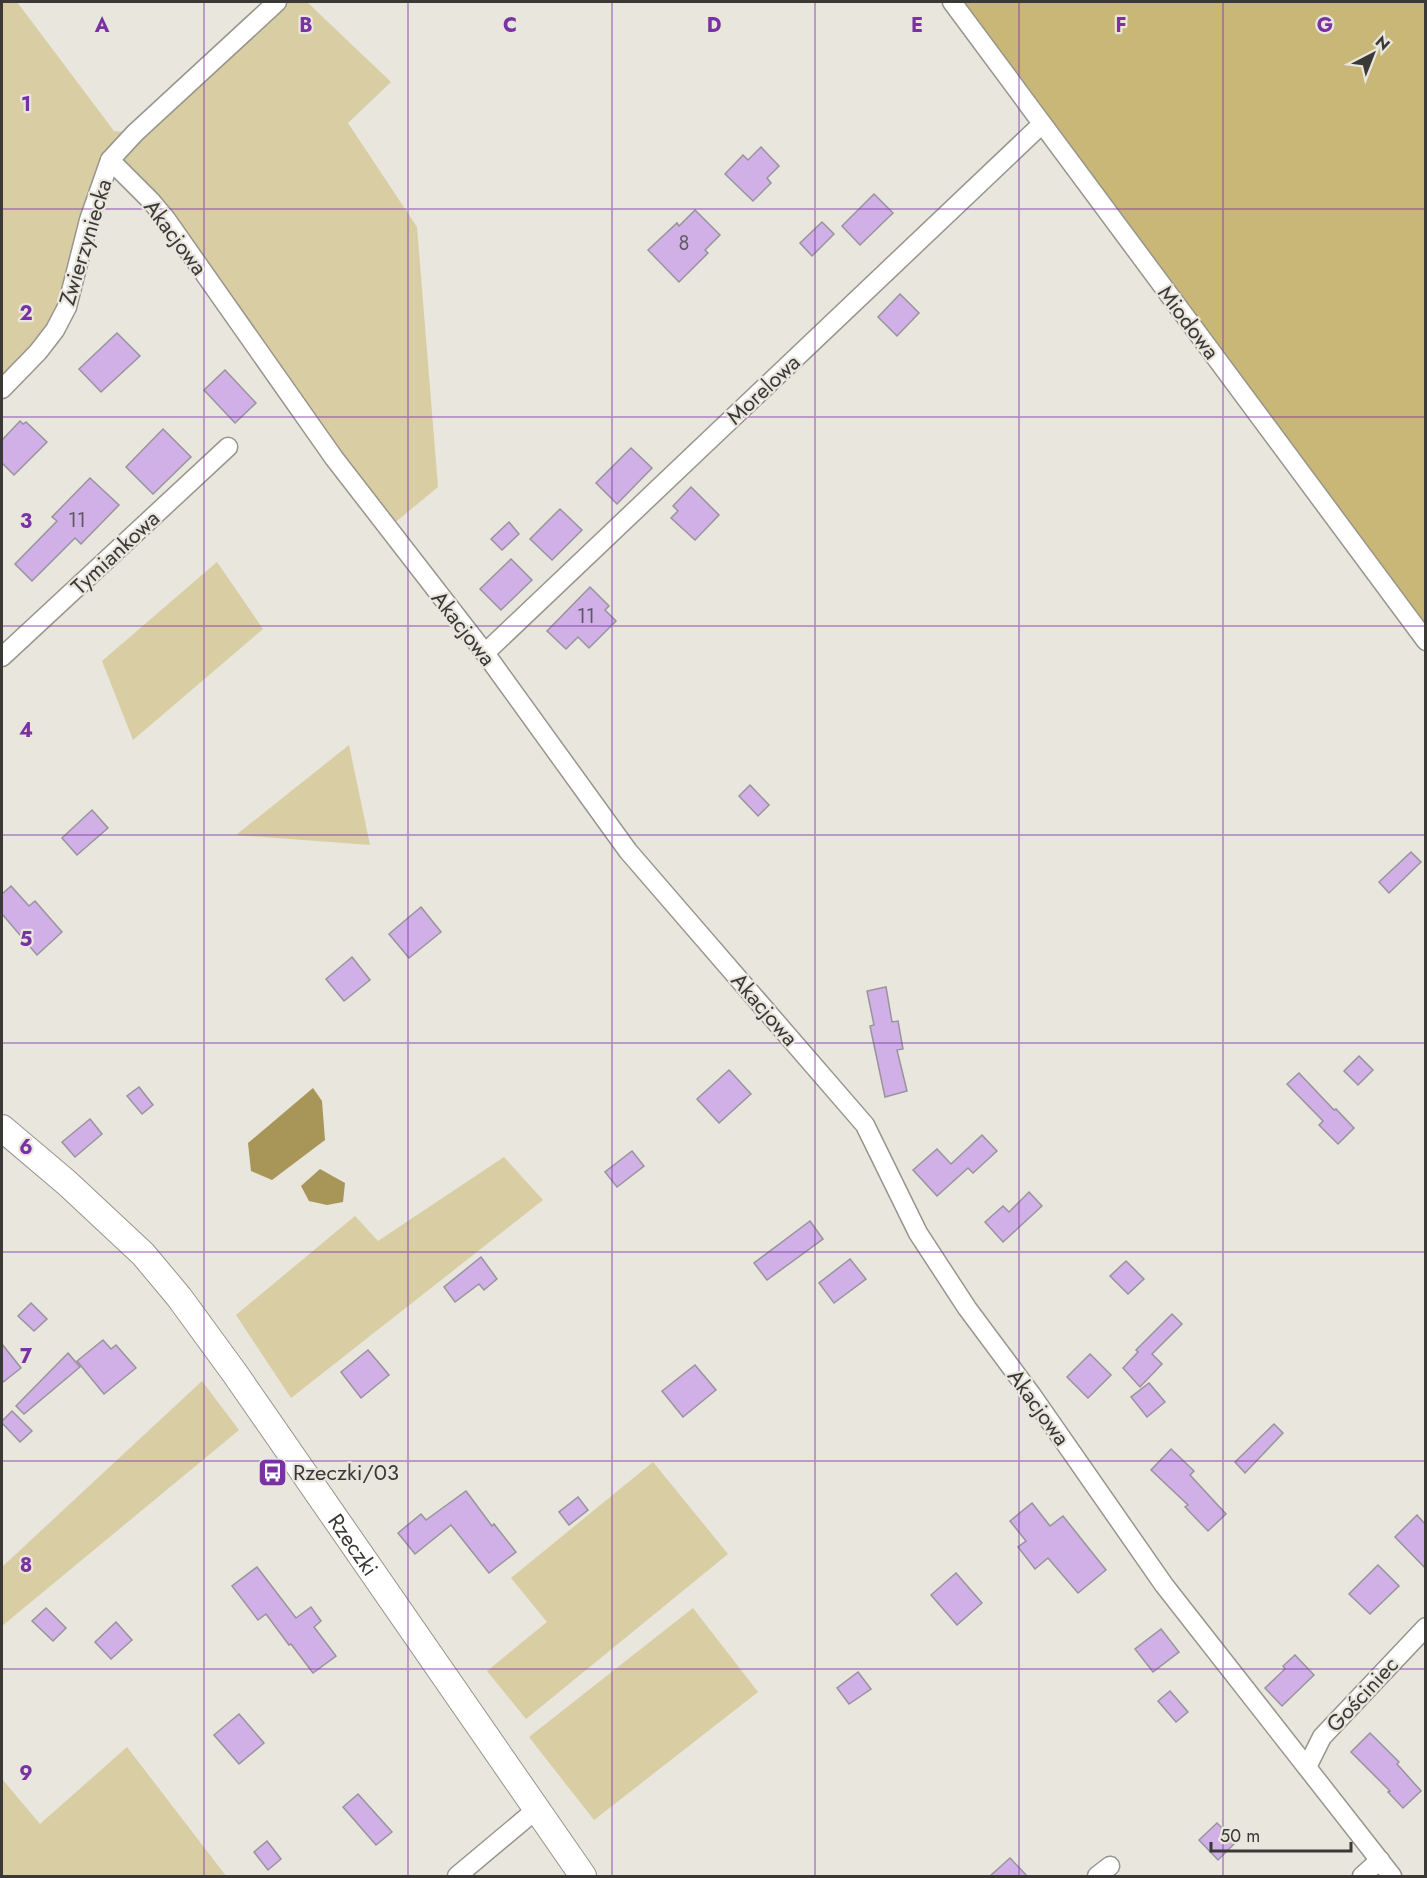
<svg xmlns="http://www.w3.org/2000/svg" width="1427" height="1878" viewBox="0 0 1427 1878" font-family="Jost,sans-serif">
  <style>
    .green { fill: #d9cda4 }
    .forest { fill: #c9b778 }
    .water { fill: #a89658 }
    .building { fill: #d0b0e7; stroke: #98949c; stroke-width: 1.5 }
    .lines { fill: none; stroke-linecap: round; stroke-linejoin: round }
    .minor-casing { stroke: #97958c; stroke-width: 21 }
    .secondary-casing { stroke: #97958c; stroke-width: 28 }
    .minor { stroke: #fff; stroke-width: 18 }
    .secondary { stroke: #fff; stroke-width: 26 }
    .grid { fill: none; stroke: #7a31a3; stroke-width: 1.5; stroke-opacity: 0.55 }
    .labels { text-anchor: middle; stroke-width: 4.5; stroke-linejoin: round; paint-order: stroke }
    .number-label { font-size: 20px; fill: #605762 }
    .street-label { font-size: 22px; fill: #3a3936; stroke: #e8e6dd }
    .poi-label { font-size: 22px; fill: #3a3936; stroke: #e8e6dd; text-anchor: start }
    .grid-label { font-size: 20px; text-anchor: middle; font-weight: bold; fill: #7a31a3; stroke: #e8e6dd; stroke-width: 4.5; stroke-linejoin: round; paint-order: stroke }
  </style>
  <rect width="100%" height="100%" fill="#e8e6dd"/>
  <!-- green -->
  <g class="green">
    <path d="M2,2h15l97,129 21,2 142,-131h30l84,80 -43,41 69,104 21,260 -51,42 -102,-140 -175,-228 -43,146 -65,82z"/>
    <path d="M217,562l46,67 -130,111 -31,-79z"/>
    <path d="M349,745l21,100 -134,-10z"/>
    <path d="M504,1157l39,43 -252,198 -55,-83 119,-99 23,25z"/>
    <path d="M202,1381l37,49 -237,196v-59z"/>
    <path d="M653,1462l75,92 -202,165 -39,-48 60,-49 -36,-44z"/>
    <path d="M693,1608l65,84 -164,128 -65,-83z"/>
    <path d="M127,1747l99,129h-224v-97l38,45z"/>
  </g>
  <!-- forest -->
  <path class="forest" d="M952,2h473v640z"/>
  <!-- water -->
  <g class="water">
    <path d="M313,1088l9,13 3,39 -53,40 -21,-9 -3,-28z"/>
    <path d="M320,1169l25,14 -2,19 -16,3 -18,-4 -8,-15z"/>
  </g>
  <!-- building -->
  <g class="building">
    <path d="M761,147l18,19 -12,12 4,5 -18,18 -28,-27 18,-19 5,5z"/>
    <path d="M874,194l19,19 -33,32 -18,-19z"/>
    <path d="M695,210l25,25 -15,15 3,3 -29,29 -31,-32 29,-27 2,3z"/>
    <path d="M822,222l12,12 -22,22 -12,-13z"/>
    <path d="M900,294l19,19 -22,23 -19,-19z"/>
    <path d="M117,333l23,23 -39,36 -22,-23z"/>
    <path d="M225,370l31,33 -21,20 -31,-33z"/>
    <path d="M20,421l3,3 3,-2 21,20 -33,33 -12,-12v-23z"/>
    <path d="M163,429l28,28 -38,37 -27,-27z"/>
    <path d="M631,448l21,20 -35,36 -21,-21z"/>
    <path d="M90,478l29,27 -38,39 -6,-6 -43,43 -17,-17 42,-43 -5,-4z"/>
    <path d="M691,487l28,28 -24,25 -24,-22 7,-7 -5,-5z"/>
    <path d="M560,509l22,21 -30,30 -22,-21z"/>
    <path d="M509,522l10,12 -17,16 -11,-11z"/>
    <path d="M511,559l21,21 -31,30 -21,-21z"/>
    <path d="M590,587l19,19 -4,4 11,11 -27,27 -11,-11 -12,12 -19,-18z"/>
    <path d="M750,785l19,20 -11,11 -19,-20z"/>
    <path d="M92,810l16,18 -31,27 -15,-17z"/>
    <path d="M1411,852l10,10 -32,31 -10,-11z"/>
    <path d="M11,886l18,20 6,-5 27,31 -25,23 -35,-41v-20z"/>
    <path d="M421,907l20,25 -32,26 -20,-24z"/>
    <path d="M352,957l18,23 -26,21 -18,-22z"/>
    <path d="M886,987l6,35 6,-1 5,28 -6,1 10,41 -22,6 -15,-71 4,-1 -7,-34z"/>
    <path d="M1359,1056l14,14 -15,15 -14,-14z"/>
    <path d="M729,1070l22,24 -32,29 -22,-24z"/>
    <path d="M1299,1073l35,37 2,-1 18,19 -16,16 -19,-19 4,-4 -36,-37z"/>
    <path d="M139,1087l14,18 -11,9 -15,-18z"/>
    <path d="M90,1119l12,15 -27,23 -13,-15z"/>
    <path d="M982,1135l15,16 -24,22 -5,-5 -31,28 -24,-26 24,-21 14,15z"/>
    <path d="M632,1151l12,15 -27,21 -12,-15z"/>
    <path d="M1029,1192l13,14 -39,36 -18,-20 18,-16 6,6z"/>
    <path d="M810,1221l13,18 -56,41 -13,-17z"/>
    <path d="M481,1257l16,22 -13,11 -5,-6 -24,18 -11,-15z"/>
    <path d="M850,1259l16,20 -32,24 -15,-20z"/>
    <path d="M1126,1261l18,18 -16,15 -18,-18z"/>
    <path d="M31,1303l16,16 -13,12 -16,-15z"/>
    <path d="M1172,1314l10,10 -30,30 10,10 -22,23 -17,-19 15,-16 -2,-2z"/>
    <path d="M103,1340l8,9 5,-4 20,23 -32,26 -27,-33z"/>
    <path d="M2,1344l19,24 -19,15z"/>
    <path d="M368,1350l21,25 -28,23 -20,-26z"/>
    <path d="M68,1353l12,14 -56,47 -8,-8z"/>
    <path d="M1090,1354l21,21 -23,23 -21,-21z"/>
    <path d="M695,1365l21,25 -33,27 -21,-26z"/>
    <path d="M1149,1383l16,19 -18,15 -16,-20z"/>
    <path d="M12,1411l20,20 -12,11 -18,-19v-2z"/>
    <path d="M1274,1424l9,9 -38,40 -10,-11z"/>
    <path d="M1171,1449l23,22 -4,4 36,39 -18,17 -23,-24 3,-2 -37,-35z"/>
    <path d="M466,1491l26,35 2,-2 22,28 -27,21 -38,-48 -36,29 -17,-21 23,-19 5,6z"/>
    <path d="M578,1497l10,13 -19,15 -10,-13z"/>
    <path d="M1032,1503l18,23 13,-10 43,54 -28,23 -30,-35 -13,11 -17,-22 8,-6 -16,-20z"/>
    <path d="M1417,1515l8,9v44l-30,-31z"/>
    <path d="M1378,1565l21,21 -29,28 -21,-20z"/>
    <path d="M257,1567l39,51 15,-11 10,14 -7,6 22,29 -23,17 -22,-29 -2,1 -23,-31 -8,6 -26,-34z"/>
    <path d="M956,1573l26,30 -25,22 -26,-30z"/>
    <path d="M46,1608l20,20 -13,13 -21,-20z"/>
    <path d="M116,1622l16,18 -21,19 -16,-17z"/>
    <path d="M1161,1629l18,23 -26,20 -18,-23z"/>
    <path d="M1295,1655l19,20 -32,31 -17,-18 20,-19 -2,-3z"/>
    <path d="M858,1672l13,17 -22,15 -12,-16z"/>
    <path d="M1170,1691l18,21 -12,10 -18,-21z"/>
    <path d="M239,1714l25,29 -25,21 -25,-29z"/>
    <path d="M1370,1733l29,29 -2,2 24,27 -18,17 -15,-16 2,-1 -39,-39z"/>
    <path d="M358,1794l34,38 -16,13 -33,-38z"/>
    <path d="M1217,1823l19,19 -18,18 -19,-20z"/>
    <path d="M267,1841l14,18 -13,11 -14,-18z"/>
    <path d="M1010,1858l17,18h-37z"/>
  </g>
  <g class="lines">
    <defs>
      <g id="minor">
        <path d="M952,2l474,639"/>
        <path d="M110,160l41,41 15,18 168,239 151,195 143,198 237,274 53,108 49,75 64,86 133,191 228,291"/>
        <path d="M2,389l36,-37 17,-22 12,-23 22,-87 21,-60 25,-27 142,-131"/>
        <path d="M485,653l557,-529"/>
        <path d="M2,657l226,-210"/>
        <path d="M1307,1767l15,-30 104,-110"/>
        <path d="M457,1876l80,-67"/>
        <path d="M1097,1876l13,-10"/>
        <path d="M1362,1876l18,-16"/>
      </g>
      <g id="secondary">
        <path id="s1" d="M2,1128l65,55 76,71 36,43 57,78 347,501"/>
      </g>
    </defs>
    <!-- minor casing -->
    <use href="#minor" class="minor-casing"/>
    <!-- secondary casing -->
    <use href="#secondary" class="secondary-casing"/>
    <!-- minor -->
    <use href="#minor" class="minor"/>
    <!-- secondary -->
    <use href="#secondary" class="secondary"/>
  </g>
  <!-- grid -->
  <path class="grid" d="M204,2v1874M408,2v1874M612,2v1874M815,2v1874M1019,2v1874M1223,2v1874M2,209h1424M2,417h1424M2,626h1424M2,835h1424M2,1043h1424M2,1252h1424M2,1461h1424M2,1669h1424"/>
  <!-- icons -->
  <defs>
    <symbol id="bus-square" viewBox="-11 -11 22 22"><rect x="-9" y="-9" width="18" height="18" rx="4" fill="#7a31a3" stroke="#e8e6dd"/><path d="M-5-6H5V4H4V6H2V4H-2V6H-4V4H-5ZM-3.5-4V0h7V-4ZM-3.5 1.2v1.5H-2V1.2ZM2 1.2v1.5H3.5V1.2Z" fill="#fff"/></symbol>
  </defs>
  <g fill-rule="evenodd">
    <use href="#bus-square" x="256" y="1456" width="33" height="33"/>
  </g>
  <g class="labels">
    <!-- number labels -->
    <g class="number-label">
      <text x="684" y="250">8</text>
      <text x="77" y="527">11</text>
      <text x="586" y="623">11</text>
    </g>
    <!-- street labels -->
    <g class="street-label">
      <text transform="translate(176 237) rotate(53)" y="8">Akacjowa</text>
      <text transform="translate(85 242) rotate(-73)" y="8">Zwierzyniecka</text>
      <text transform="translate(1189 322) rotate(53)" y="8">Miodowa</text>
      <text transform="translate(763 389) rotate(-43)" y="8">Morelowa</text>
      <text transform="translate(115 552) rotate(-43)" y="8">Tymiankowa</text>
      <text transform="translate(464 628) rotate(52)" y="8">Akacjowa</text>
      <text transform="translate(765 1009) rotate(49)" y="8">Akacjowa</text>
      <text transform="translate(1039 1407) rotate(54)" y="8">Akacjowa</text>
      <text dy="8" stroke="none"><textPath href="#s1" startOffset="548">Rzeczki</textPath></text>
      <text transform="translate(1362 1694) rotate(-47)" y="8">Gościniec</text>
    </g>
    <!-- poi labels -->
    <g class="poi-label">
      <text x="293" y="1480">Rzeczki/03</text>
    </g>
  </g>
  <g class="grid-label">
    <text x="102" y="32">A</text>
    <text x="306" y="32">B</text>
    <text x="510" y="32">C</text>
    <text x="714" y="32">D</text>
    <text x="917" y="32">E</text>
    <text x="1121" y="32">F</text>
    <text x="1325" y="32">G</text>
    <text x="26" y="111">1</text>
    <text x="26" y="320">2</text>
    <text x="26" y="528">3</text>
    <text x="26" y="737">4</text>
    <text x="26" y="946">5</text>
    <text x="26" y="1154">6</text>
    <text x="26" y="1363">7</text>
    <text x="26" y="1572">8</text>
    <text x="26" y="1780">9</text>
  </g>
  <!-- border -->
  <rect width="1427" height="1878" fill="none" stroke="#3a3936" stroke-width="6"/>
  <!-- north arrow -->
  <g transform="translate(1373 54) rotate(42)" stroke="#e8e6dd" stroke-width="4.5" paint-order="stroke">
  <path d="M0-4.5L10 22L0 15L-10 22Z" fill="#3a3936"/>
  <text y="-9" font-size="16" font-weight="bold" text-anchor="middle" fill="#3a3936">N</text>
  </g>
  <!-- scale -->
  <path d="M1211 1842v9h140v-9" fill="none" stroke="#3a3936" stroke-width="3"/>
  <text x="1220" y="1842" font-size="18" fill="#3a3936" stroke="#e8e6dd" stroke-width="4.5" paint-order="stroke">50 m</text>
</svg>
